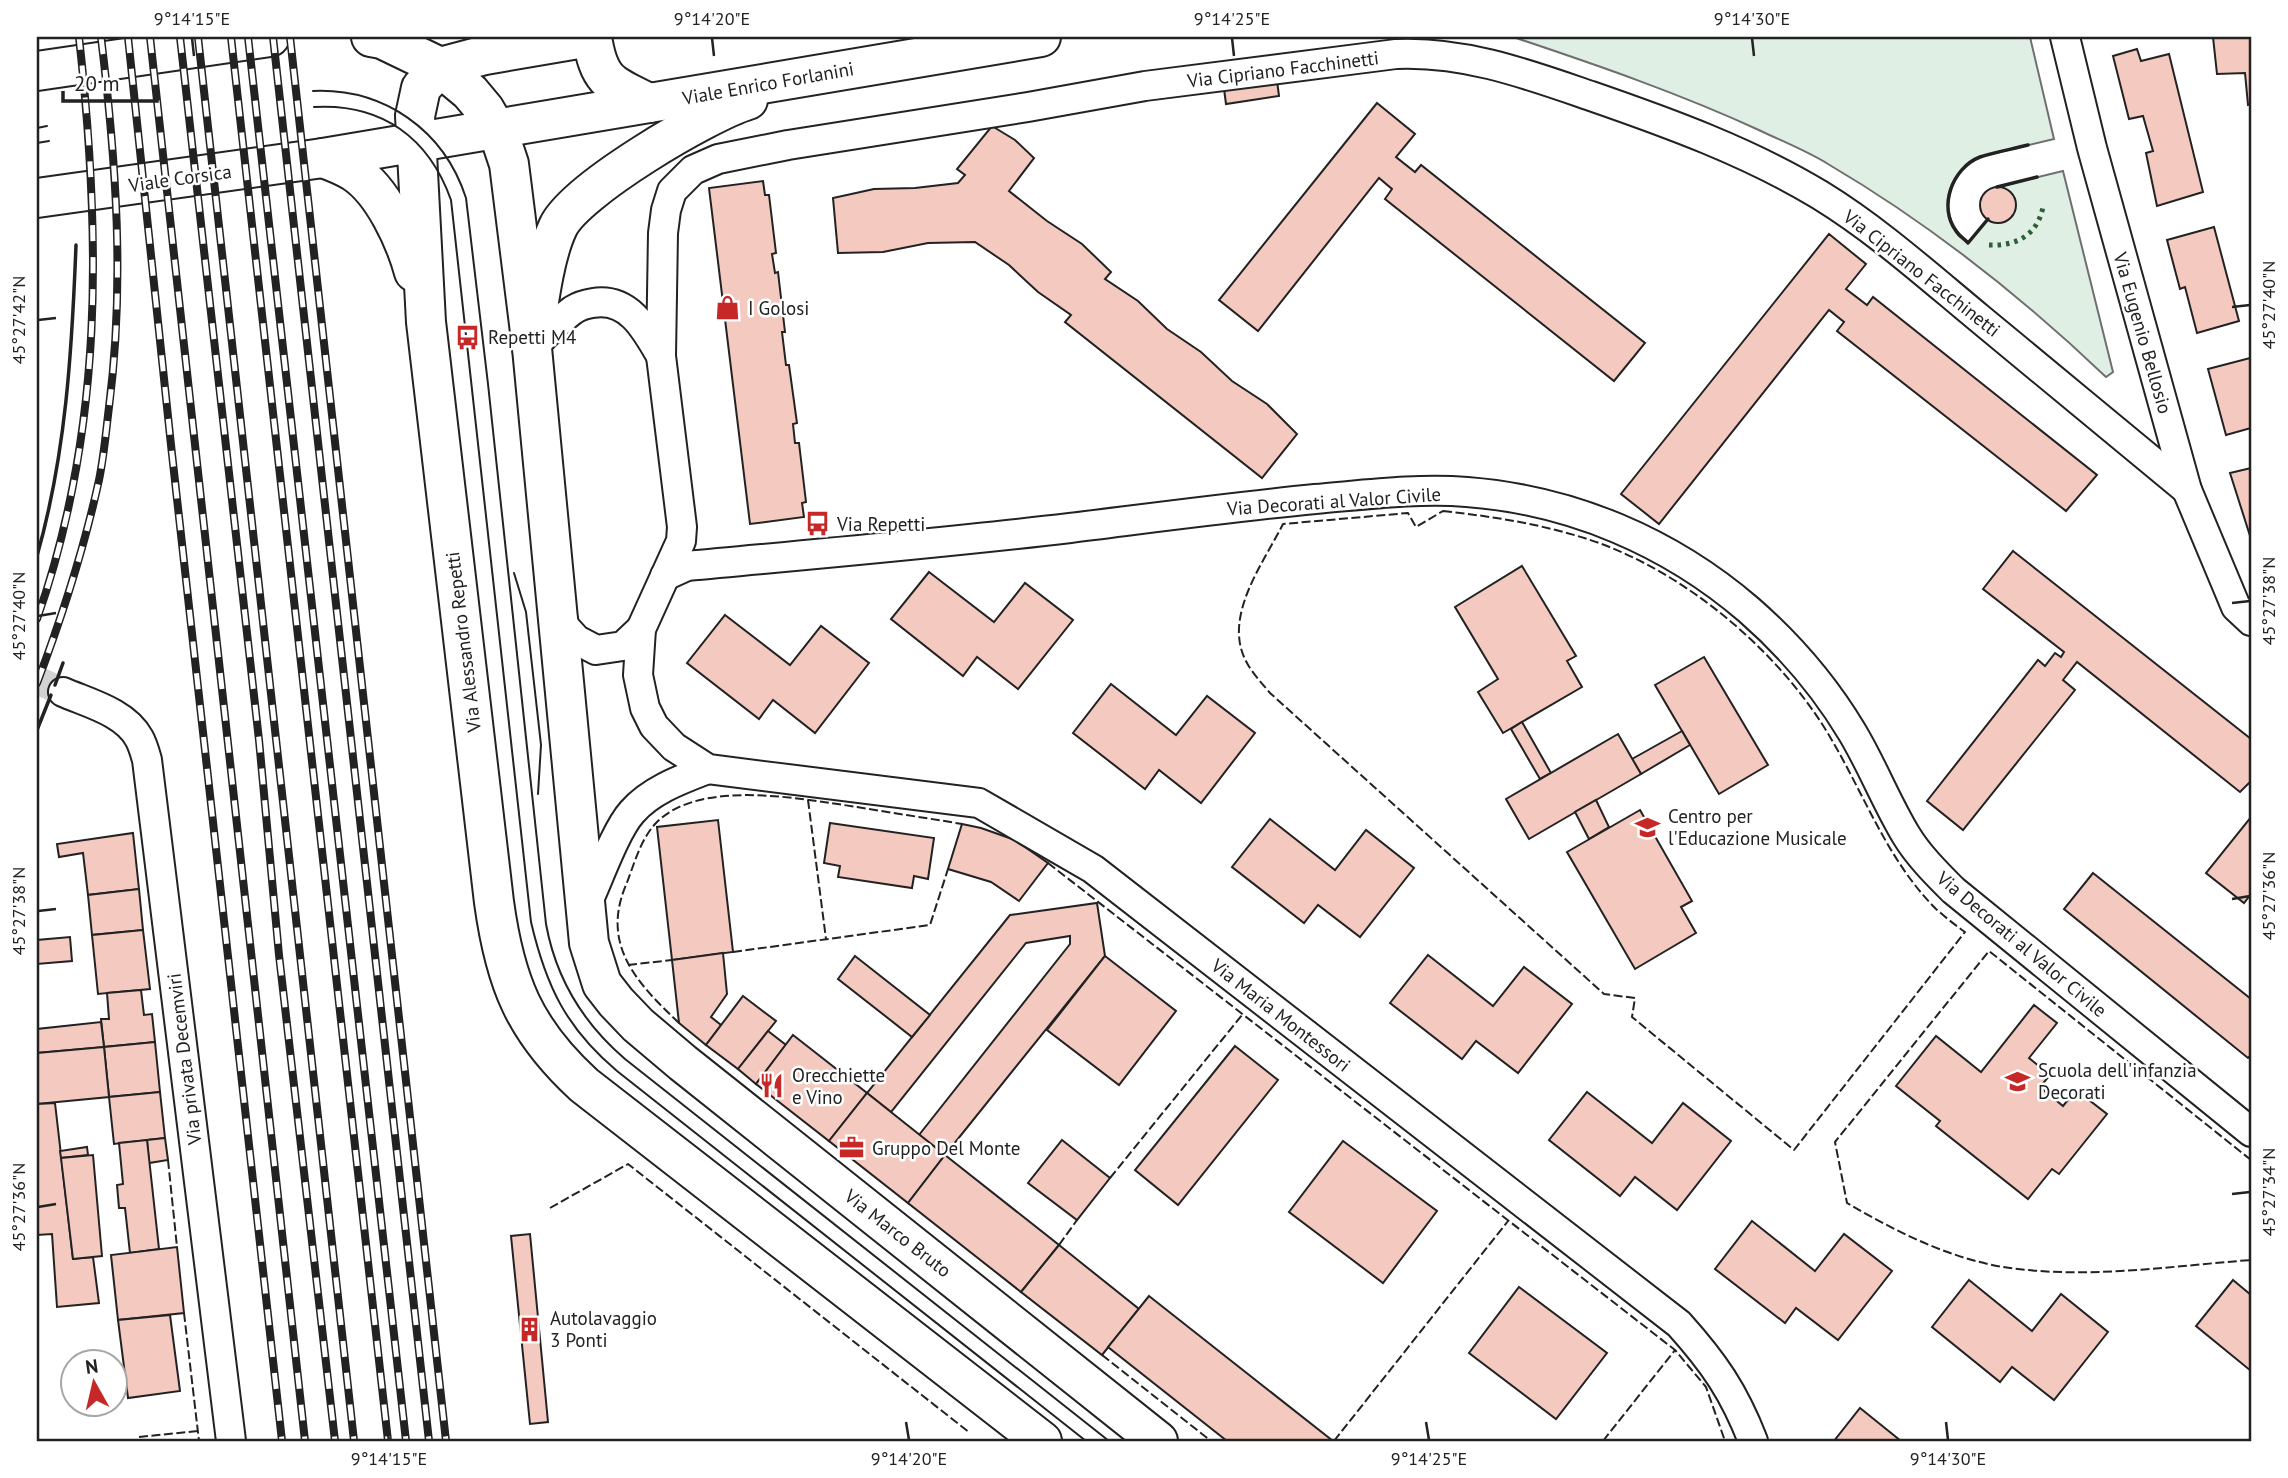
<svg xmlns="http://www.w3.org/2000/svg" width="2288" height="1478" viewBox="0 0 2288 1478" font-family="'PT Sans',sans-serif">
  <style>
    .green { fill: #e0efe3; stroke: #6f6f6f; stroke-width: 2 }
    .building { fill: #f3c9c0; stroke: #222; stroke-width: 2 }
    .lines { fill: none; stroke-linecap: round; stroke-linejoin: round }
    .street-tunnel { stroke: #d3d3d3; stroke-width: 28; stroke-dasharray: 28 14; stroke-linecap: butt }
    .street-casing { stroke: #222; stroke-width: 32 }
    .secondary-casing { stroke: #222; stroke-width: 42 }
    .primary-casing { stroke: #222; stroke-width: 42 }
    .street { stroke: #fff; stroke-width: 28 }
    .secondary { stroke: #fff; stroke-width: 38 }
    .primary { stroke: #fff; stroke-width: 38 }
    .tram { stroke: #222; stroke-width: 2 }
    .rail-casing { stroke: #222; stroke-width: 8 }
    .rail { stroke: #fff; stroke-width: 5; stroke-dasharray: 16; stroke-linecap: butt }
    .hedge { stroke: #2f5e38; stroke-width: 5; stroke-dasharray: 3.5 5; stroke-linecap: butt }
    .fence { stroke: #222; stroke-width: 2; stroke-dasharray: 9 3.5; stroke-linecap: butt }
    .wall { stroke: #222; stroke-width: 3.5 }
    .ticks { fill: none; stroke: #222; stroke-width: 2.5 }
    .labels { text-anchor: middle; stroke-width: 5; stroke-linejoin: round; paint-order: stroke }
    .street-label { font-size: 19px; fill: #222; stroke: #fff }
    .poi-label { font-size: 19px; fill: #222; stroke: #fff; text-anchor: start }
    .neatline { fill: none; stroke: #222; stroke-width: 2.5 }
    .ticks-label { font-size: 18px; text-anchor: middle; fill: #222 }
  </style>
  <rect width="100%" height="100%" fill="#fff"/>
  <!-- green -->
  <path class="green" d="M1513,37h517l24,102 -75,18c-36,20 -42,58 -11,86l20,-24c26,13 41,-26 9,-32l66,-16 50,201 -7,5c-85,-81 -176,-153 -278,-213 -21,-13 -44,-22 -67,-33 -80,-37 -164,-66 -248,-94z"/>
  <!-- building -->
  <g class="building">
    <path d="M2213,37h38v67l-3,1 -3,-32 -28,1z"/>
    <path d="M2137,49l4,12 28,-7 34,138 -46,14 -11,-53 7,-2 -10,-35 -14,3 -16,-63z"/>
    <path d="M1276,73l3,23 -53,8 -3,-23z"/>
    <path d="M1377,103l38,31 -19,23 19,15 6,-7 224,178 -31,38 -229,-182 7,-10 -13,-11 -121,153 -39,-31z"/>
    <path d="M992,126l23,14 19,18 -25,33 38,30 35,23 29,28 -6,7 33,22 29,28 34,23 31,29 35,23 30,30 -35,44 -197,-156 6,-7 -33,-23 -29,-27 -34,-23 -47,1 -45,9 -45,1 -5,-55 41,-9 41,-1 43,-5 7,-8 -8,-6z"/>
    <path d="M763,181l2,14h4l7,58 -4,1 3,19 3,-1 7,60h-3l4,33h3l8,58 -4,1 2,19h4l7,59 -4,1 2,14 -54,7 -41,-336z"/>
    <circle cx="1998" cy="205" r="18"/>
    <path d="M2214,227l25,94 -42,12 -12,-46 -5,2 -13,-49z"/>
    <path d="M1829,234l37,30 -20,25 21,16 6,-8 224,178 -31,36 -229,-180 7,-9 -15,-12 -170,214 -38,-30z"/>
    <path d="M2250,358l1,70 -25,7 -18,-66z"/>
    <path d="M2251,468v71l-21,-66z"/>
    <path d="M2013,551l238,188v42l-11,11 -163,-130 -14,18 12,10 -112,140 -36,-29 111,-141 7,6 10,-13 6,4 3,-5 -81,-63z"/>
    <path d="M1522,566l54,90 -9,5 15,26 -79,46 -25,-41 20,-13 -43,-72z"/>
    <path d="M929,572l65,50 31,-39 48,37 -55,69 -41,-32 -14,19 -72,-57z"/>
    <path d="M725,615l65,50 31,-39 48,37 -54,70 -42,-33 -14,19 -72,-56z"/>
    <path d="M1704,657l64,108 -49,29 -64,-109z"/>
    <path d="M1111,684l65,51 31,-39 48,37 -54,70 -42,-33 -14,19 -72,-56z"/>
    <path d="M1522,722l29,51 -11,6 -29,-50z"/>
    <path d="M1682,731l8,14 -49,29 -9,-15z"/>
    <path d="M1618,734l23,40 -112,65 -23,-40z"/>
    <path d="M1596,800l13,27 -20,12 -14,-27z"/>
    <path d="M1640,810l52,91 -11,6 15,26 -61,36 -68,-117z"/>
    <path d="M2251,817v77l-7,9 -38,-30z"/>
    <path d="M1270,819l65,51 31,-40 48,38 -54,69 -42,-32 -14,18 -72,-56z"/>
    <path d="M718,820l15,132 -61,8 -15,-133z"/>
    <path d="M830,823l104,15 -6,41 -14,-3 -2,12 -74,-11 2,-11 -16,-3z"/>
    <path d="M962,824l19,4 34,12 33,23 -29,38 -28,-19 -43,-13z"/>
    <path d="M133,833l6,56 -51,6 -5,-42 -24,4 -2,-13z"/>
    <path d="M2093,873l158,126v56l-3,3 -184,-149z"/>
    <path d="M139,889l4,41 -51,5 -4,-40z"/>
    <path d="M1097,903l8,53 -160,199 -26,-20 151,-191v-8l-44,7 -135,169 -24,-19 143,-178z"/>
    <path d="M143,930l7,59 -52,5 -6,-59z"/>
    <path d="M70,937l2,24 -35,3v-24z"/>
    <path d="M723,953l4,41 -16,23 10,8 -15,20 -27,-22 -7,-63z"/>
    <path d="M1428,955l65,51 31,-39 48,37 -54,69 -42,-32 -14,18 -72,-56z"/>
    <path d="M855,956l75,59 -18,22 -74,-58z"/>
    <path d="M1105,956l71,55 -57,74 -72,-55z"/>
    <path d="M141,990l3,25 8,-1 3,28 -51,5 -3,-28h8l-2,-26z"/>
    <path d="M743,996l33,25 -38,48 -32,-24z"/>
    <path d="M2034,1005l23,18 -28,35 21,17 -10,12 23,19 13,-16 31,24 -48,60 -7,-5 -24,30 -92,-73 4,-5 -44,-35 40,-50 45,36z"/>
    <path d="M101,1022l3,25 -67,6v-24z"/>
    <path d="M768,1031l18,14 -30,39 -18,-15z"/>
    <path d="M793,1035l74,58 -38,48 -73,-57z"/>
    <path d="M155,1042l5,50 -51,5 -5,-50z"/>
    <path d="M1235,1046l43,34 -100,125 -43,-35z"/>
    <path d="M104,1047l5,50 -72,7v-51z"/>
    <path d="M160,1092l5,46 -51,6 -5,-47z"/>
    <path d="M1587,1092l65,51 31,-40 48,38 -54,69 -42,-33 -15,19 -71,-56z"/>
    <path d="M867,1093l78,62 -37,48 -79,-62z"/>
    <path d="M55,1103l18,156 20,-2 6,46 -42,4 -5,-73 -15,1v-131z"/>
    <path d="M165,1138l3,22 -19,3 -2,-23z"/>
    <path d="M147,1140l12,109 -29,4 -5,-45h-6l-2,-23 6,-1 -4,-41z"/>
    <path d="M1062,1140l48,38 -33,42 -49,-37z"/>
    <path d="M1343,1141l94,70 -54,72 -94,-71z"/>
    <path d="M87,1147l1,8 -27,3 -1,-7z"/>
    <path d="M93,1155l9,101 -29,3 -12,-101z"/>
    <path d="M945,1155l114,90 -38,47 -113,-89z"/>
    <path d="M1752,1221l63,50 29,-37 48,37 -54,69 -42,-32 -11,15 -70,-54z"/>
    <path d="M530,1234l18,188 -18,2 -19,-188z"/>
    <path d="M1059,1245l80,64 -37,46 -81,-63z"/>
    <path d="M177,1247l7,66 -66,7 -7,-65z"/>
    <path d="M1969,1280l63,51 29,-37 47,38 -54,68 -42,-33 -12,15 -68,-55z"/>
    <path d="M2233,1280l18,15v76l-55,-45z"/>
    <path d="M1519,1287l88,66 -51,66 -87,-66z"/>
    <path d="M1149,1296l184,145h-106l-119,-94z"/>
    <path d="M170,1315l10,76 -52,7 -10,-78z"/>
    <path d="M1860,1408l41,33h-67z"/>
  </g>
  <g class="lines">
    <!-- street-tunnel -->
    <path class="street-tunnel" d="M37,680l26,12"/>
    <defs>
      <g id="street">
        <path d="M2065,37l27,111 95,342 49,117 15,14"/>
        <path d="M532,348c13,-13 26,-27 41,-38 6,-4 13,-6 20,-7 36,-6 53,27 68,53"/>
        <path d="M665,576l22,-10c128,-12 256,-23 383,-38 81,-10 163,-21 245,-29 49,-4 102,-11 152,-7 105,8 203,50 282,118 40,35 76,77 103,122 20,33 34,70 54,103 12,20 30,38 47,55l298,242"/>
        <path d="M560,610l5,17 12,13 19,10 27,-4 18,-17"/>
        <path d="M63,692c25,11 62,20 76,46 4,7 6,15 8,22l84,681"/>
        <path d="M586,906c12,-25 29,-75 46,-94 19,-22 50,-33 76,-43"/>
        <path d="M1753,1441c-19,-49 -39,-78 -74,-117l-586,-455 -114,-66 -271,-34 -34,-22 -20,-21 -9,-18 -7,-33 3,-46 40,-88 1,-14 -21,-171 2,-123 3,-23 6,-19 21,-21 25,-11 70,-14 240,-38 117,-21 251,-32c69,-3 131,20 195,42 78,27 158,56 229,99 57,35 107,80 159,123 69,57 139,115 208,172"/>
      </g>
      <g id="secondary">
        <path d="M371,37l11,2 58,28 30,25 15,18 14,24 10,30 23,184 57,595 13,41 14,18 22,23 45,38 475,378"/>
        <path d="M590,37l-105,18 -45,12 -19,21 -6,28 11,206 68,580c11,80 30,128 90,183l458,356"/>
        <path d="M323,158c11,4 21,8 31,14 29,19 51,67 60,100"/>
      </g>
      <g id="primary">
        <path d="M592,37c7,45 18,47 57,66"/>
        <path d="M37,71l233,-34"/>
        <path d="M37,198l286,-40 718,-121"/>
        <path d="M532,348c6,-37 11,-89 26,-121 17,-37 150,-115 190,-127"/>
      </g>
    </defs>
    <!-- street casing -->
    <use href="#street" class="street-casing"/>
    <!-- secondary casing -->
    <use href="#secondary" class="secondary-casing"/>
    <!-- primary casing -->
    <use href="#primary" class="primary-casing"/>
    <!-- street -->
    <use href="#street" class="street"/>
    <!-- secondary -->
    <use href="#secondary" class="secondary"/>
    <!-- primary -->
    <use href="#primary" class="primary"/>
    <!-- tram -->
    <g class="tram">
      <path d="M313,91c71,-3 131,39 153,107l22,186 58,540c10,55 37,99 79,135l484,382"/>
      <path d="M314,107c68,-4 115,31 137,93l80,722c15,64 35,106 86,149l469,370"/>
      <path d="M37,128l10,-2"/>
      <path d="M37,143l12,-2"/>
      <path d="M514,573l12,39 15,133 -3,49"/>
    </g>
    <defs>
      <g id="rail">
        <path d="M128,37l43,408 111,996"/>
        <path d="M150,37l155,1404"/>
        <path d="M180,37l79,703 20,215 56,486"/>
        <path d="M198,37l156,1404"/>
        <path d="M231,37l157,1404"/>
        <path d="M248,37l158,1404"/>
        <path d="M273,37l156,1404"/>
        <path d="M290,37l156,1404"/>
        <path d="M37,619c67,-191 64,-383 42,-582"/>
        <path d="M37,683c25,-66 47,-134 62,-203 5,-24 7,-49 10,-73 16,-124 7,-247 -8,-370"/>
      </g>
    </defs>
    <!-- rail casing -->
    <use href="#rail" class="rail-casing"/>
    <!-- rail -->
    <use href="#rail" class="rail"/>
    <!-- hedge -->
    <path class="hedge" d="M1989,245c27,1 48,-9 54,-38"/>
    <!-- fence -->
    <g class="fence">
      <path d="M1443,511c54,6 105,14 156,32 93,34 185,113 234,199 33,57 56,120 103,167 9,8 19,16 29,23l-171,218 -162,-133 3,-19 -31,-4 -334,-301c-9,-11 -20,-22 -26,-36 -19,-44 20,-95 39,-133l125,-11 8,14z"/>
      <path d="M808,800l18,139"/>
      <path d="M1048,863l627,487 31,37 19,54"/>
      <path d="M733,952l197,-27 18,-56"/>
      <path d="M628,965l44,-5"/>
      <path d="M679,1023c-40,-38 -79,-77 -53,-138 8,-20 14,-45 30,-62 44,-45 145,-24 201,-16 35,6 70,11 105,17"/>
      <path d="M168,1160l9,87"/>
      <path d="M2251,1160l-262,-209 -154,191 12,61c50,29 105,57 163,65 79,11 162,-2 241,-8"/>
      <path d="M1110,1178l132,-163"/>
      <path d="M550,1208l78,-44 342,269"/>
      <path d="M1059,1245l18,-25"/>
      <path d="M184,1313l15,128"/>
      <path d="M1102,1355l109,86"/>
      <path d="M139,1437l59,-6"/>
      <path d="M1334,1441l174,-220"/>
      <path d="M1603,1441l72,-91"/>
    </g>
    <!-- wall -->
    <g class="wall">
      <path d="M1997,187l40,-10"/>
      <path d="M1988,219l-20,24c-3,-4 -9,-7 -12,-12 -18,-24 -4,-63 24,-74 15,-5 33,-8 48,-12"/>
      <path d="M37,556c29,-102 35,-206 39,-311"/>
      <path d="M55,685l8,-22"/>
      <path d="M37,730l14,-35"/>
    </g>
  </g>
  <!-- ticks -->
  <path class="ticks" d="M192,38l2,18M712,38l2,18M1232,38l2,18M1752,38l2,18M2232,307l18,-2M38,320l18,-2M2232,603l18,-2M38,616l18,-3M2232,899l18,-3M38,911l18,-2M2232,1194l18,-2M38,1207l18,-3M386,1422l3,18M906,1422l3,18M1426,1422l3,18M1946,1422l2,18"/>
  <!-- icons -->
  <defs>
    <symbol id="shop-bare" viewBox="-9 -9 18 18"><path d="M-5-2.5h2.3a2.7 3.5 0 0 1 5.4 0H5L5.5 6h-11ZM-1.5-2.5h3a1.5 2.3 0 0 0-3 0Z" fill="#c62828" stroke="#fff" stroke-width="2.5" paint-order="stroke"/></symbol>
    <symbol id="bus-bare" viewBox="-9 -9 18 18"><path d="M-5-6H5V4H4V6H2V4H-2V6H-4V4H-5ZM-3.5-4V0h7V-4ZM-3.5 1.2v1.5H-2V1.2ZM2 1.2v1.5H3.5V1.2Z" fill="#c62828" stroke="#fff" stroke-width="2.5" paint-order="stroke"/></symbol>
    <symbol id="school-bare" viewBox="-9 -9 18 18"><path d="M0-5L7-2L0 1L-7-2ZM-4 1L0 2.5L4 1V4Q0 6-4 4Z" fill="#c62828" stroke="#fff" stroke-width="2.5" paint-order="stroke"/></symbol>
    <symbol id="restaurant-bare" viewBox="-9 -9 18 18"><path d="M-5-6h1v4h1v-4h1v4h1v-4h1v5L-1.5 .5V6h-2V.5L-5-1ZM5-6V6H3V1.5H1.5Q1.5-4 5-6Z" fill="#c62828" stroke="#fff" stroke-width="2.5" paint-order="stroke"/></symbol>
    <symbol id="office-bare" viewBox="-9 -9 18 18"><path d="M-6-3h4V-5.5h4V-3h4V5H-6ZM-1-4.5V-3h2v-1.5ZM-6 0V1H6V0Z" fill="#c62828" stroke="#fff" stroke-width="2.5" paint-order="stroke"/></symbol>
    <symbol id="building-bare" viewBox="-9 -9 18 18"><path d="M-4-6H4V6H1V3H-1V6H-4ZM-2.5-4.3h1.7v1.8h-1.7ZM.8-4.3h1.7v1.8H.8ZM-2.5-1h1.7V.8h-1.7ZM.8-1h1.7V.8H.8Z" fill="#c62828" stroke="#fff" stroke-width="2.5" paint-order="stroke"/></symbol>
  </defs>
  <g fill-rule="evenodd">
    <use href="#shop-bare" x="710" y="290" width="35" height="35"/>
    <use href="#bus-bare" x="450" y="320" width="35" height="35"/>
    <use href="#bus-bare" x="800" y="506" width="35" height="35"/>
    <use href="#school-bare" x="1630" y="810" width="35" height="35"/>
    <use href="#school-bare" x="2000" y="1064" width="35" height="35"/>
    <use href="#restaurant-bare" x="754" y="1068" width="35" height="35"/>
    <use href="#office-bare" x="834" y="1130" width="35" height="35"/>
    <use href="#building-bare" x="512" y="1312" width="35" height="35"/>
  </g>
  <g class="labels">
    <!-- street labels -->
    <g class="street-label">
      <text transform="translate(1283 69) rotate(-7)" y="7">Via Cipriano Facchinetti</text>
      <text transform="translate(768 83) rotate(-10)" y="7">Viale Enrico Forlanini</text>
      <text transform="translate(180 178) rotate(-8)" y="7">Viale Corsica</text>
      <text transform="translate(1922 273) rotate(38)" y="7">Via Cipriano Facchinetti</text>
      <text transform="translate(2143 333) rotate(74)" y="7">Via Eugenio Bellosio</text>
      <text transform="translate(1334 501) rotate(-4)" y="7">Via Decorati al Valor Civile</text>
      <text transform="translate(463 642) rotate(-97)" y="7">Via Alessandro Repetti</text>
      <text transform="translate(2022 944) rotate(40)" y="7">Via Decorati al Valor Civile</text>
      <text transform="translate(1281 1015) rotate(38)" y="7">Via Maria Montessori</text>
      <text transform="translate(184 1059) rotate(-97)" y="7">Via privata Decemviri</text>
      <text transform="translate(898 1233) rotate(38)" y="7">Via Marco Bruto</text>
    </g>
    <!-- poi labels -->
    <g class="poi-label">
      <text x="748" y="315">I Golosi</text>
      <text x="488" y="344">Repetti M4</text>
      <text x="837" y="531">Via Repetti</text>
      <text x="1668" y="823">Centro per<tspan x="1668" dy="22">l'Educazione Musicale</tspan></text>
      <text x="2038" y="1077">Scuola dell'infanzia<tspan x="2038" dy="22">Decorati</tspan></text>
      <text x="792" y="1082">Orecchiette<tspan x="792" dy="22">e Vino</tspan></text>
      <text x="872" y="1155">Gruppo Del Monte</text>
      <text x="550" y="1325">Autolavaggio<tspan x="550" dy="22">3 Ponti</tspan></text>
    </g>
  </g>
  <!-- border -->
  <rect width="2288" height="1478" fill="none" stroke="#ffffff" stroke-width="77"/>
  <!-- north arrow -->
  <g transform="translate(94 1383) rotate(352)"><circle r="33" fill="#ffffff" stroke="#a7a7a7" stroke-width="2"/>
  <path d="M0-5L12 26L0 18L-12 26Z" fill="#c62828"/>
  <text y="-10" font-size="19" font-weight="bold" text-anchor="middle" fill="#222222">N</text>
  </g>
  <!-- scale -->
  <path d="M63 91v10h94v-10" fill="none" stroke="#222222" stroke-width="3.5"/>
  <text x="74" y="91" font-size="21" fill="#222222" stroke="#ffffff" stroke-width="5" paint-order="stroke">20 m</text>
  <rect x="38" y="38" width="2212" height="1402" class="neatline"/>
  <g class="ticks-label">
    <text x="192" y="25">9°14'15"E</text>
    <text x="712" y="25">9°14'20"E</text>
    <text x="1232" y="25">9°14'25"E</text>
    <text x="1752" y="25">9°14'30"E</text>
    <text transform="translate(2269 305) rotate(-90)" y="6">45°27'40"N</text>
    <text transform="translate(19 320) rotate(-90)" y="6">45°27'42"N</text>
    <text transform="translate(2269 601) rotate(-90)" y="6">45°27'38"N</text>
    <text transform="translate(19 616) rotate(-90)" y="6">45°27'40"N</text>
    <text transform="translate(2269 896) rotate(-90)" y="6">45°27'36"N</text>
    <text transform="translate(19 911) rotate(-90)" y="6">45°27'38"N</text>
    <text transform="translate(2269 1192) rotate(-90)" y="6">45°27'34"N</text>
    <text transform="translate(19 1207) rotate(-90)" y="6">45°27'36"N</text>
    <text x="389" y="1465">9°14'15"E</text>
    <text x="909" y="1465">9°14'20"E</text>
    <text x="1429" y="1465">9°14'25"E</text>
    <text x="1948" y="1465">9°14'30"E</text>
  </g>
</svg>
